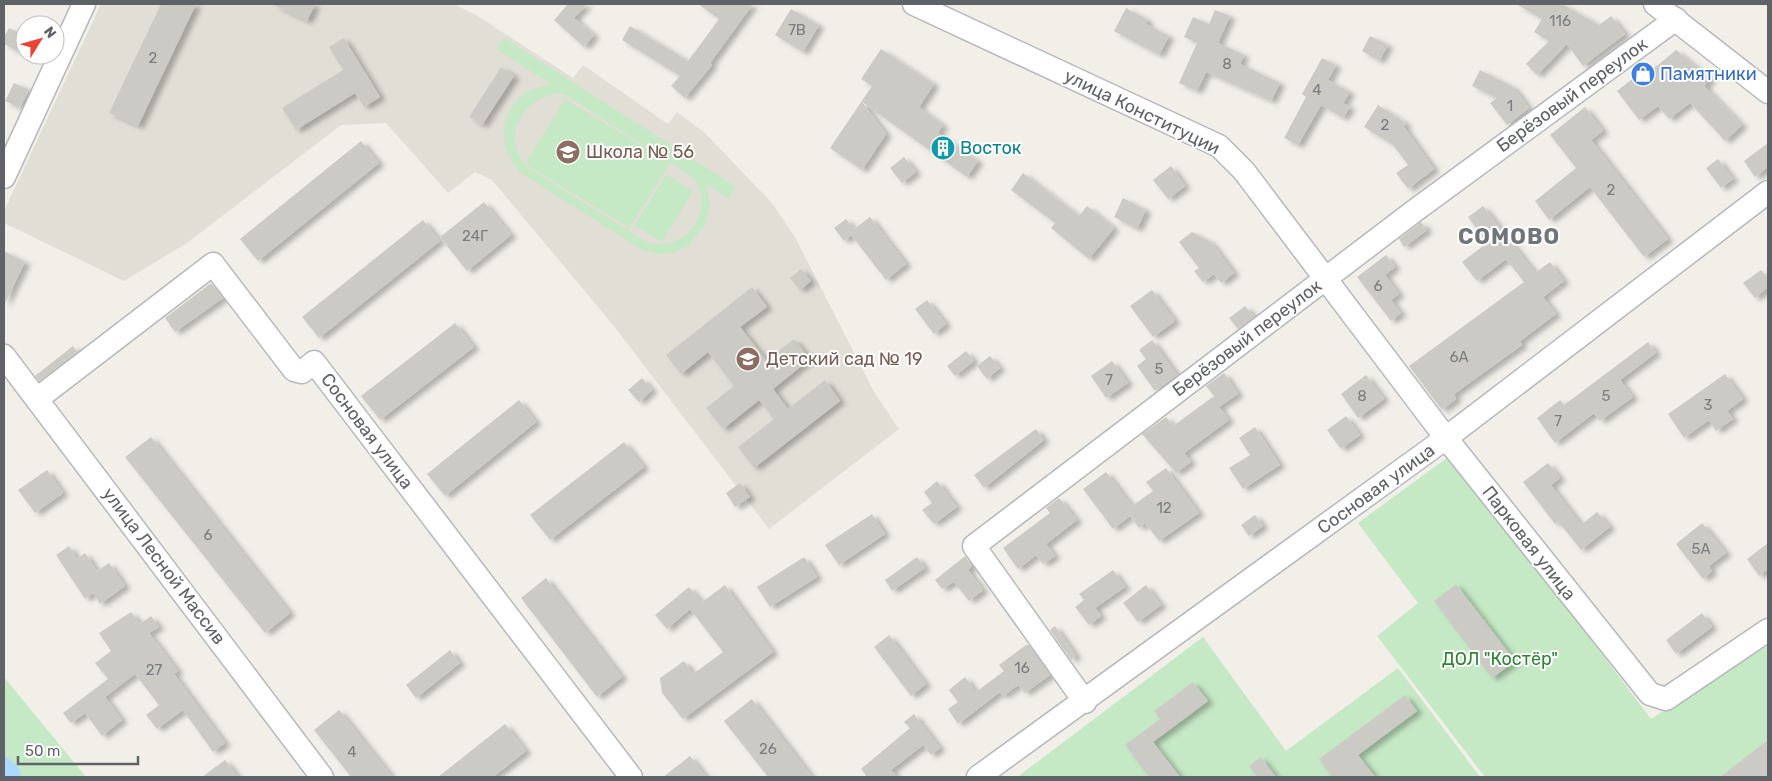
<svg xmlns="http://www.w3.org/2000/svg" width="1772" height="781" viewBox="0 0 1772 781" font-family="Rubik,sans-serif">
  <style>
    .education { fill: #e1ded6 }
    .green { fill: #c5e8c5; fill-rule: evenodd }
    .water { fill: #aadaff }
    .building { fill: #cccac5; filter: url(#shadow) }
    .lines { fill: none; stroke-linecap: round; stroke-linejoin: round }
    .minor-casing { stroke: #b5b8bc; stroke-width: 25 }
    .minor { stroke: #fff; stroke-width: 22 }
    .labels { text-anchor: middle; stroke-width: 4; stroke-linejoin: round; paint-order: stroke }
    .number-label { font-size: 15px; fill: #7a7d7f }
    .shop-label { font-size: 18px; fill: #366cbe; stroke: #fff; text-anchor: start }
    .street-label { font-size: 18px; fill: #5f6368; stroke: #fff }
    .culture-label { font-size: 18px; fill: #0d838f; stroke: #fff; text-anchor: start }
    .education-label { font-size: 18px; fill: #785e54; stroke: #fff; text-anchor: start }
    .park-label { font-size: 18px; fill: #348238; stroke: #fff }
    .district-label { font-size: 22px; font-weight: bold; letter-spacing: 1px; fill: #70757a; stroke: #fff }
  </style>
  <defs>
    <filter id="shadow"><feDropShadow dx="5.5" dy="3" stdDeviation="2.5" flood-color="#0004"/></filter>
  </defs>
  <rect width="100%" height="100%" fill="#f1efe8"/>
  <!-- education -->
  <path class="education" d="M101,4h353l24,12 95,62 10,-13 85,59 9,-12 27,20 68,71 23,34 79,155 25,37 -130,100 -156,-204 -121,-145 -17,-8 -27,21 -62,-70 -45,2 -154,118 -63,38 -120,-58v-12z"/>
  <!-- green -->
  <g class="green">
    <path d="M504,38l232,149 -7,12 -23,-15 4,21 -5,20 -16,20 -14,7 -15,2 -19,-5 -122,-77c-29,-36 -15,-80 32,-88l-54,-35zM556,93l10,2 129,84c20,34 -10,75 -48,63l-122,-76c-22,-33 -5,-63 31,-73z"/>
    <path d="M565,99l105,64 -40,65 -105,-64z"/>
    <path d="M666,175l27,16 -31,51 -27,-17z"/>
    <path d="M1451,455l200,264 117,-73v131h-283l-108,-141 41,-33 -60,-80z"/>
    <path d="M1203,637l83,114 112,-83 82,109h-458l-2,-2z"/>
    <path d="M4,677l82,100h-82z"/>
  </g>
  <!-- water -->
  <path class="water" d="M4,755l15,13 2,9h-17z"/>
  <!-- building -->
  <g class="building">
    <path d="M161,4h35l-58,122 -29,-13z"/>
    <path d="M272,4h43l-8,17z"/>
    <path d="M568,4h19l-13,14 20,17 -10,12 -30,-27z"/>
    <path d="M698,4h55l-43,59 2,2 -27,33 -14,-12 9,-10 -58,-36 8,-14 58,35 31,-42z"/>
    <path d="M1516,4h46l37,21 12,-9 14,18 -42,32 -16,-22 -30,31 -11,-11 23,-23 -15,-9 8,-13z"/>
    <path d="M1126,8l22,12 -2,4 23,12 -10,19 -45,-24z"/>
    <path d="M791,9l28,16 -16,27 -28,-17z"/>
    <path d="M1215,10l15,6 -12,27 26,12 -4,9 40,19 -9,18 -65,-29 -9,19 -18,-8 18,-40 -13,-6 9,-20 16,7z"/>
    <path d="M9,28l16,8v19l-21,-11v-7z"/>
    <path d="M1370,36l18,9 -9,16 -17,-10z"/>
    <path d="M344,38l36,59 -16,10 -9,-14 -59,37 -14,-22 61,-38 -14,-23z"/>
    <path d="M881,49l53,35 -15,23 24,18 -5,8 40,28 -11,16 -105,-75 24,32 -24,36 -32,-22 42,-62 -11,-7z"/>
    <path d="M1676,50l35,29 -7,7 38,39 -17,16 -35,-38 -21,16 -11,-13 -19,14 -22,-29 33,-26 3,4z"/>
    <path d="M1322,58l14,7 -8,15 22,12 -7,11 7,4 -7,11 -22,-13 -23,40 -14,-7 22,-41 -4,-3z"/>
    <path d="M501,67l13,9 -32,49 -13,-8z"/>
    <path d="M1480,70l33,17 16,21 -22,17 -17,-22 7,-5 -25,-12z"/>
    <path d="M14,83l15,7 -9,18 -15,-7z"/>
    <path d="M1378,105l28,18 -2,4 30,42 -26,20 -12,-16 12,-8 -15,-20 -29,-18z"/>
    <path d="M1585,107l18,24 -12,9 77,99 -24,18 -54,-70 -41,33 -14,-19 41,-33 -26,-33z"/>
    <path d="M361,141l18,22 -121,98 -18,-22z"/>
    <path d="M1768,143v24l-13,10 -11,-16z"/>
    <path d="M904,157l12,15 -14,11 -12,-15z"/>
    <path d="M1718,159l15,20 -12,9 -15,-20z"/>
    <path d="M1171,166l14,20 -17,13 -15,-19z"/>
    <path d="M1023,173l56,43 8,-10 27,22 -25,31 -38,-31 4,-5 -44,-33z"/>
    <path d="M1123,198l23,12 -9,19 -23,-12z"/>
    <path d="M484,202l27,33 -44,36 -27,-34z"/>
    <path d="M1483,206l52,67 15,-11 14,19 -21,16 13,17 -36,27 2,4 -68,49 2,5 -14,11 -33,-44 115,-84 -18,-23 -29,22 -15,-19 25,-19 -19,-26z"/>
    <path d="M870,217l36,47 -20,16 -35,-45 -7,6 -10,-13 12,-9 8,10z"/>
    <path d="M423,220l17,21 -121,97 -17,-21z"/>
    <path d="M1421,222l6,8 -23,17 -5,-8z"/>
    <path d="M1192,232l19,10 23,31 -13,10 -7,-9 -11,8 -9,-11 5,-3 -20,-26z"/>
    <path d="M4,251l21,11 -21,43z"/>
    <path d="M1386,255l9,12 -10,8 14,19 -8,6 10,13 -10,8 -34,-44z"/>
    <path d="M801,269l10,12 -11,9 -10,-12z"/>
    <path d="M1761,270l7,9v8l-13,11 -12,-15z"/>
    <path d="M211,283l12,15 -48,34 -10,-14z"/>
    <path d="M752,287l15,20 -27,20 26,33 28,-21 16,20 -37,30 15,20 37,-29 15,21 -86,67 -16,-21 36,-28 -15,-19 -36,29 -17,-21 28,-22 -26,-34 -27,22 -15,-19z"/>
    <path d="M1152,290l23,31 -22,16 -23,-31z"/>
    <path d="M927,300l19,24 -12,10 -19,-25z"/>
    <path d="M1245,306l9,11 -16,12 -9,-11z"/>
    <path d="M455,323l19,24 -94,73 -19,-24z"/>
    <path d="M1152,340l25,35 -22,16 -18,-25 9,-7 -7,-9z"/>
    <path d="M1648,342l8,11 -36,27 13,17 -33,24 -6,-8 -39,30 -18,-25 23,-18 4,5z"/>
    <path d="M73,346l4,6 -38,29 -4,-5z"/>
    <path d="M966,351l8,10 -19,15 -8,-10z"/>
    <path d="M990,356l10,12 -13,11 -10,-13z"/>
    <path d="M1112,361l16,22 -22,15 -15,-22z"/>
    <path d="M1224,373l14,21 -19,13 10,13 -45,33 7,9 -15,11 -34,-39 24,-17 7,9 41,-30 -8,-10z"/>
    <path d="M1725,374l18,25 -16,12 6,8 -17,12 -7,-11 -25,18 -16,-24z"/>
    <path d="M1366,375l18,24 -26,19 -17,-24z"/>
    <path d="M642,378l10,12 -13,12 -11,-12z"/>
    <path d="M519,400l17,22 -91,74 -18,-22z"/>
    <path d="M1346,416l14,19 -19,14 -14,-19z"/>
    <path d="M1255,427l25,38 -37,24 -14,-21 21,-13 -11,-17z"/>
    <path d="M1036,429l8,11 -60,48 -10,-13z"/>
    <path d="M151,437l139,176 -25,20 -140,-176z"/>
    <path d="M624,442l20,25 -94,73 -20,-25z"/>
    <path d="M1548,463l12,15 -9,7 30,40 16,-13 13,15 -29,23 -23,-29 -3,3 -32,-42z"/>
    <path d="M1166,468l33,45 -40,28 -14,-18 -6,5 -9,-12 -17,13 -30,-40 23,-17 26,34 21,-15 -7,-9z"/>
    <path d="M47,470l16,23 -28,20 -17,-23z"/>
    <path d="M937,481l20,26 -23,17 -12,-14 10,-7 -8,-11z"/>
    <path d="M740,483l10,14 -15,10 -9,-14z"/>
    <path d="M1059,498l18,22 -31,24 9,12 -12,8 -7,-9 -18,14 -15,-21 47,-35 -4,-5z"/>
    <path d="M872,514l13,20 -46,31 -14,-20z"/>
    <path d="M1255,515l8,11 -14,10 -8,-11z"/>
    <path d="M1702,523l24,30 -17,13 3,5 -9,8 -27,-35z"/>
    <path d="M1768,543v26l-9,7 -12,-17z"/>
    <path d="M69,546l8,13 8,-6 12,18 12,-8 16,23 -25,18 -7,-11 -8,6 -29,-44z"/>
    <path d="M965,556l7,10 -4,4 15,20 -14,11 -15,-19 -12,7 -7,-9z"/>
    <path d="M804,557l13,20 -47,30 -13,-20z"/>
    <path d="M917,557l8,11 -33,23 -7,-11z"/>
    <path d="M1113,570l12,17 -30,21 6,8 -12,9 -14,-18 9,-7 -5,-6z"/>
    <path d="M546,578l76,99 -25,20 -76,-99z"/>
    <path d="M1456,584l59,77 -23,17 -58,-77z"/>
    <path d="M725,585l48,67 -90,67 -21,-26 -2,-15 24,-17 9,13 30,-22 -33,-43 -23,20 -12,-14 34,-28 13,15z"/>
    <path d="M1146,585l15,20 -23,17 -15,-19z"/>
    <path d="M131,612l9,12 11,-8 8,11 -10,6 29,38 -4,3 51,69 -12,9 -30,-42 -26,19 -11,-14 13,-10 -24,-31 -30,23 17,23 -20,16 -17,-23 -14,10 -8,-10 45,-34 -13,-16 16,-12 -12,-18z"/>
    <path d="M1702,613l10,14 -36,27 -10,-14z"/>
    <path d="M1055,626l21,30 -5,4 -21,-30z"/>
    <path d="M889,635l37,49 -15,12 -37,-49z"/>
    <path d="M1026,645h3l21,30 -25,18 -7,-8 -15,11 -3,-4 -42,32 -10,-15 10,-7 -9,-12 16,-13 11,15 28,-21 -5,-6z"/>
    <path d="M450,650l10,13 -44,35 -10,-13z"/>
    <path d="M1193,682l15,19 -55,41 27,35h-31l-24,-32 35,-26 -6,-8z"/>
    <path d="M1405,695l12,16 -59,44 17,22h-43l-13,-18z"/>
    <path d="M752,699l60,78h-44l-44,-56z"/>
    <path d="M339,710l53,67h-41l-37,-47z"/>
    <path d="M914,714l26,34 -9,7 -8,-10 -32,25 6,7h-30l-6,-8 49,-41 -6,-6z"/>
    <path d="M505,724l21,27 -33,26h-55z"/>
    <path d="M1768,740v37h-48z"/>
    <path d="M690,756l16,21h-43z"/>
    <path d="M1261,757l15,20h-18l-9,-11z"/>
    <path d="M225,760l13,17h-36z"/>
  </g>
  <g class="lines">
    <defs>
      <g id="minor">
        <path d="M914,4l305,142 25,25 202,267 204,256 16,5 102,-69"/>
        <path d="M1655,4l113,88"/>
        <path d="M4,177l80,-173"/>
        <path d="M4,356l318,421"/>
        <path d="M37,399l176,-135 81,106 8,2 12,-10 317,415"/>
        <path d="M1085,702l-111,-156 439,-334 263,-193"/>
        <path d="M978,777l468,-339 322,-246"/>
      </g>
    </defs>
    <!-- minor casing -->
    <use href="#minor" class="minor-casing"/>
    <!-- minor -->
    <use href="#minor" class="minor"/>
  </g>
  <!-- icons -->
  <defs>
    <symbol id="shop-disc" viewBox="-11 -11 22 22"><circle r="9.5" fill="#3f7fe0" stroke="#fff"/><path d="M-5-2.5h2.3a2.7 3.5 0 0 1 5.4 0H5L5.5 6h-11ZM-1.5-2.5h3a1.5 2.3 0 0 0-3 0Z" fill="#fff"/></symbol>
    <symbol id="building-disc" viewBox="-11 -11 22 22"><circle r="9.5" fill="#0f9aa8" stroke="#fff"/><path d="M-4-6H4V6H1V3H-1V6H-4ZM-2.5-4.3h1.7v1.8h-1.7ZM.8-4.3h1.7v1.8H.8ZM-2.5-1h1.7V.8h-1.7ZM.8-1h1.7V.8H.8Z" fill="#fff"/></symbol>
    <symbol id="school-disc" viewBox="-11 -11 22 22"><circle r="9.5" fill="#8d6e63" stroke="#fff"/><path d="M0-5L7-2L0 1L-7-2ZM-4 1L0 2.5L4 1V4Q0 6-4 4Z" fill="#fff"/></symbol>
  </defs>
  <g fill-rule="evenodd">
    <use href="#shop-disc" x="1629" y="60" width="28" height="28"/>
    <use href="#building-disc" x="929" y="134" width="28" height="28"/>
    <use href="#school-disc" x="554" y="138" width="28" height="28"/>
    <use href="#school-disc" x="734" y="345" width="28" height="28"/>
  </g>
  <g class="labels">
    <!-- number labels -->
    <g class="number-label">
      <text x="1560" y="26">116</text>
      <text x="797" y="35">7В</text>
      <text x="153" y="63">2</text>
      <text x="1227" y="69">8</text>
      <text x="1317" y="95">4</text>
      <text x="1510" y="111">1</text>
      <text x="1385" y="130">2</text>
      <text x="1611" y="195">2</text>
      <text x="475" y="241">24Г</text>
      <text x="1378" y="291">6</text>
      <text x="1459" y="362">6А</text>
      <text x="1159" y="374">5</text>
      <text x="1109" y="385">7</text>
      <text x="1362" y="401">8</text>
      <text x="1606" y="401">5</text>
      <text x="1708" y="410">3</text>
      <text x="1558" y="426">7</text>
      <text x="1164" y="513">12</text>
      <text x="208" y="540">6</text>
      <text x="1701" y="554">5А</text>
      <text x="1022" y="673">16</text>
      <text x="154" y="675">27</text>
      <text x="768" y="754">26</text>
      <text x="352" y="757">4</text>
    </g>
    <!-- shop labels -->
    <g class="shop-label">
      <text x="1660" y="80">Памятники</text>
    </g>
    <!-- street labels -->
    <g class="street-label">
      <text transform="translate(1572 95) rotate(-36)" y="6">Берёзовый переулок</text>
      <text transform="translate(1142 112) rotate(26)" y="6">улица Конституции</text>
      <text transform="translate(1247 338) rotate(-37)" y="6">Берёзовый переулок</text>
      <text transform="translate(367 431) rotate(53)" y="6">Сосновая улица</text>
      <text transform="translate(1376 489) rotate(-36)" y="6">Сосновая улица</text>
      <text transform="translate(1529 543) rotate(52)" y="6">Парковая улица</text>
      <text transform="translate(164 566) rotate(53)" y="6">улица Лесной Массив</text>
    </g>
    <!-- culture labels -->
    <g class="culture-label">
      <text x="960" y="154">Восток</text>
    </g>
    <!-- education labels -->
    <g class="education-label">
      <text x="586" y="158">Школа № 56</text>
      <text x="766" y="365">Детский сад № 19</text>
    </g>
    <!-- park labels -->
    <g class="park-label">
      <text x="1500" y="665">ДОЛ "Костёр"</text>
    </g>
    <!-- district labels -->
    <g class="district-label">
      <text x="1509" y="244">СОМОВО</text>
    </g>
  </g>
  <!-- border -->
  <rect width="1772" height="781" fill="none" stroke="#5f6368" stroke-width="10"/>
  <!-- north arrow -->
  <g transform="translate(40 40) rotate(53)"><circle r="24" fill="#ffffff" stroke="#bfc1c3"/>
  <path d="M0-4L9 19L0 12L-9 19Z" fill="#ea4335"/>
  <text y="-8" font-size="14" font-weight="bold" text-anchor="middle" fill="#5f6368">N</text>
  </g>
  <!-- scale -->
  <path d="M18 756v8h120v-8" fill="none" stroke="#5f6368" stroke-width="2.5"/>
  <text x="25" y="756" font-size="15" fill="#5f6368" stroke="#ffffff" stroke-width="4" paint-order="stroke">50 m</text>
</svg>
